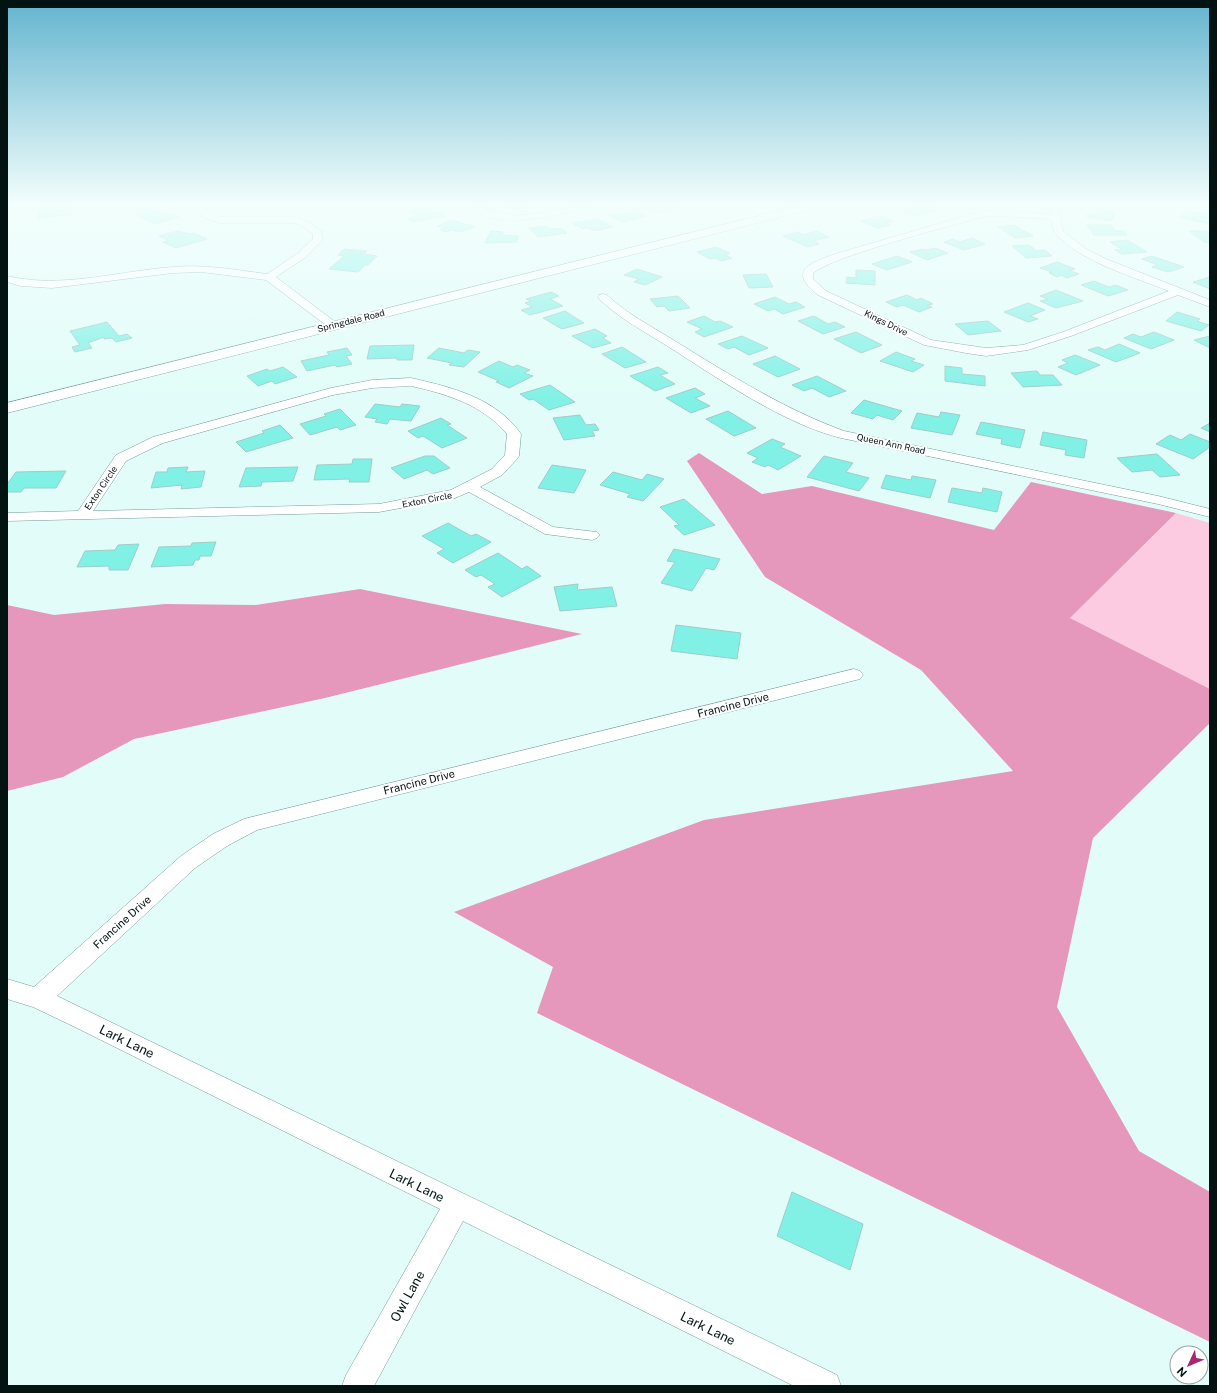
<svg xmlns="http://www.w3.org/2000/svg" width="1217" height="1393" viewBox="0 0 1217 1393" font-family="'Public Sans',sans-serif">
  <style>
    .green { fill: #fdcbe1 }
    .forest { fill: #e597bc }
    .building { fill: #81f1e6; stroke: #9fccc7 }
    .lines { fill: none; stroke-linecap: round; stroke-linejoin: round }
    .street-casing { stroke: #719c97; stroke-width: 1 }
    .secondary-casing { stroke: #719c97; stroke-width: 1 }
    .street { fill: #fff; fill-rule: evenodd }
    .secondary { fill: #fff; fill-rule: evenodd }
    .labels { text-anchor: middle; stroke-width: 4; stroke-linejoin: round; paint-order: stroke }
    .far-street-label { font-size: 9px; fill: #031312; stroke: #fff }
    .street-label { font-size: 11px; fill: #031312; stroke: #fff }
    .near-street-label { font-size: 13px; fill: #031312; stroke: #fff }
  </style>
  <rect width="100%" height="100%" fill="#e2fdf9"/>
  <!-- green -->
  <path class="green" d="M1176,513l34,10v166l-140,-71z"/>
  <!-- forest -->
  <g class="forest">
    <path d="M699,453l63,41 50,-8 182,44 37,-48 145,31 -106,105 140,71v34l-117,115 -36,169 82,144 71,41v150l-673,-329 16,-46 -99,-55 250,-92 309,-49 -92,-101 -156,-93 -78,-116z"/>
    <path d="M360,589l222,45 -257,64 -191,41 -71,38 -56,14v-186l47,10 111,-11 91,1z"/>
  </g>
  <!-- building -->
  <g class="building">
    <path d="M38,206h33v9l-33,3z"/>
    <path d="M507,206h23l-17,4z"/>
    <path d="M676,206l3,2 -22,5 -13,-6z"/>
    <path d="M918,206h8l11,4 -23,6 -13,-5z"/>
    <path d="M147,208l21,6 -4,1 2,1 6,-2 7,3 -24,7 -19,-9 3,-1 -5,-3z"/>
    <path d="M426,208l6,5 8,-1 6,4 -34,6 -5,-4 9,-2 -6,-5z"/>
    <path d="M1099,210l16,2 -3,9 -26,-4 2,-4 9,2z"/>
    <path d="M636,211l10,5 -24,6 -14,-7 9,-3 5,3z"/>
    <path d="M1186,211l11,3 3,-2 10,2v10l-32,-7z"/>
    <path d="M881,216l12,5 -7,2 5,2 -14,3 -16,-7z"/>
    <path d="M597,219l16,8 -19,4 -7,-3 -4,1 -11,-6z"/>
    <path d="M452,220l23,7 -15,5 -8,-2 -6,2 -6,-2 4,-2 -7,-2z"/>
    <path d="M1014,225l19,11 -17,2 -18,-11z"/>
    <path d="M1087,225h24l4,6h9l3,4h-33z"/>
    <path d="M546,226l4,3 11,-1 6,5 -29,4 -9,-9z"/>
    <path d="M178,231l11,3 5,-1 13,6 -31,9 -13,-6 5,-2 -9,-4z"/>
    <path d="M491,231l12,1 -1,3 17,1 -3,6 -31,1z"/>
    <path d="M816,231l13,6 -16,4 6,3 -11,3 -25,-11 15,-4 6,3z"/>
    <path d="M1189,231h17l4,2v9h-6z"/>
    <path d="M972,238l13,6 -21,6 -20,-8 9,-3 7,3z"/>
    <path d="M1127,240l20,12 -25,2 -7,-4 7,-1 -12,-7z"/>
    <path d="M1029,245l8,6 8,-1 7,6 -26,2 -14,-12z"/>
    <path d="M716,247l14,6 -5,2 7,3 -10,3 -8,-3 -4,1 -13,-7z"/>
    <path d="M935,248l13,5 -21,7 -17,-8 13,-3 4,1z"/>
    <path d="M344,249l23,2 -4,3 14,2 -9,9h-3l-7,7 -29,-3 15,-13 -6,-1z"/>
    <path d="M897,256l15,6 -25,8 -15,-6z"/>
    <path d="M1152,256l32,11 -16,5 -16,-5 6,-2 -16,-6z"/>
    <path d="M1057,262l18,7 -6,1 10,4 -12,4 -6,-3 -4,2 -8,-4 3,-1 -12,-4z"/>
    <path d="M637,269l25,8 -17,8 -11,-3 5,-3 -15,-4z"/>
    <path d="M856,270l19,1v14l-29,-2 1,-6 9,1z"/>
    <path d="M766,274l7,13 -24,1 -6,-13z"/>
    <path d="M1210,277v12l-17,-7z"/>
    <path d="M1094,281l15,6 7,-2 12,5 -20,6 -27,-11z"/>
    <path d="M1056,290l27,11 -27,7 -16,-7 8,-2 -8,-3z"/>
    <path d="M551,292l8,4 -9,3 13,7 -33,9 -9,-5 11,-3 -7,-4 6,-2 -5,-2z"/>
    <path d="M907,295l10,5 4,-2 12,6 -6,1 5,2 -13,5 -16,-7 -6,2 -11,-5z"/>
    <path d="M678,296l12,12 -21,3 -5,-5 -7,1 -7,-8z"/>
    <path d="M775,297l14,7 7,-2 9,5 -22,7 -9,-5 -6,2 -14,-7z"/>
    <path d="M1028,303l17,7 -15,6 8,3 -10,3 -24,-10z"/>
    <path d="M565,311l19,12 -22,6 -19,-11z"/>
    <path d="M1177,312l23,7 -3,2 12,4 -8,6 -35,-10z"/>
    <path d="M704,316l11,6 5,-1 13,6 -29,10 -9,-5 7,-3 -15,-7z"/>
    <path d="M814,316l14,8 7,-2 10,5 -22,7 -25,-13z"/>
    <path d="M988,321l13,10 -33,4 -13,-11z"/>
    <path d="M107,322l12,14 8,-2 5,4 -16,4 -4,-4 -8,1v-2l-16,6 4,5 -17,4 -3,-5 8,-2 -10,-14z"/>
    <path d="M595,329l12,7 -4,2 8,5 -18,5 -21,-12z"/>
    <path d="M856,332l26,13 -21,8 -27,-14z"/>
    <path d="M1154,332l20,8 -23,9 -27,-11 9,-4 8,3z"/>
    <path d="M742,336l26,12 -19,7 -15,-8 -6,2 -10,-5z"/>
    <path d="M1210,336v12l-16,-8z"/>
    <path d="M1119,344l21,9 -24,9 -28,-12 10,-3 7,3z"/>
    <path d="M414,345l-2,15h-15v-2l-30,1 3,-13z"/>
    <path d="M622,347l24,15 -21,6 -23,-14z"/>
    <path d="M347,348l5,7 -6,1 6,8 -15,3 -2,-2 -28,6 -6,-10 28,-6 -2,-3z"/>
    <path d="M439,348l25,5 4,-3 12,2 -16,15 -15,-2 3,-2 -25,-5z"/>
    <path d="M896,352l19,7 -4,2 13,4 -11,7 -33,-11z"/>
    <path d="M1075,355l25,10 -24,10 -18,-8 10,-4 -6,-3z"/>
    <path d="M775,356l25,13 -22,8 -25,-13z"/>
    <path d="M499,361l14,6 4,-2 13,5 -6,3 9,3 -24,12 -13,-6 3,-1 -21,-9z"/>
    <path d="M945,366l17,2v6l23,2v10l-40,-5z"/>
    <path d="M283,367l14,10 -22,7 -3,-3 -14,5 -11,-10 20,-7 3,2z"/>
    <path d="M658,367l10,6 -8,2 15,9 -20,7 -25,-15z"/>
    <path d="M1037,371l3,4h13l9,10 -39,2 -12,-14z"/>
    <path d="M817,376l29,15 -17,6 -17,-9 -8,3 -12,-6z"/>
    <path d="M550,385l25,17 -26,8 -16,-11 -4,1 -9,-6z"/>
    <path d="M695,388l10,6 -10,4 15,8 -19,7 -25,-15z"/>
    <path d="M864,400l38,11 -9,9 -16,-5 -4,4 -22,-6z"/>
    <path d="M375,404l25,3 2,-3 18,2 -9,15 -21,-2 -3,5 -12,-2 2,-3 -12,-2z"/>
    <path d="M340,409l16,16 -16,5 -3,-3 -27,8 -10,-11 26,-8 -2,-2z"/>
    <path d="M728,411l28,17 -22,8 -28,-17z"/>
    <path d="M941,412l19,3 -8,20 -41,-7 6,-15 22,4z"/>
    <path d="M580,415l6,10 9,-1 4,6 -7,1 3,5 -31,4 -11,-22z"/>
    <path d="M441,418l10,6 -4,1 20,13 -25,10 -19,-12 -5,2 -10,-7z"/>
    <path d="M981,422l44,8 -5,18 -19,-4 1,-5 -26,-5z"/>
    <path d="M1210,423v9l-9,-4z"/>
    <path d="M280,425l13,13 -47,14 -10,-10 28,-9 -2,-2z"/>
    <path d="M1043,432l44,8 -3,18 -19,-3 1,-5 -26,-5z"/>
    <path d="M1190,434l20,8v5l-17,12 -37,-15 14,-9 11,5z"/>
    <path d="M772,439l13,5 -5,3 21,9 -23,14 -10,-5 -3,2 -13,-5 6,-4 -11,-5z"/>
    <path d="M1157,454l23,21 -20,2 -8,-7 -20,2 -15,-14z"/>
    <path d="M425,456h9l16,12 -17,6 -6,-4 -23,9 -13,-11z"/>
    <path d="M824,456l29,7 -7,9 23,6 -10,13 -52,-14z"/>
    <path d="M353,459h19l-3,23h-20l1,-3 -36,1 3,-15 35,-1z"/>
    <path d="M552,465l34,5 -12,23 -36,-5z"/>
    <path d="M188,467l-2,5 19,-1 -4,16 -20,2 1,-4 -31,3 5,-16h11l1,-4z"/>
    <path d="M298,467l-5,14 -31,1 -1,4 -22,1 7,-19z"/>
    <path d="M66,471l-10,17h-32l-3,4h-14v-8l9,-12z"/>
    <path d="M613,472l29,8 5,-6 17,5 -21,22 -16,-4 3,-3 -30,-9z"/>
    <path d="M886,475l25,5 1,-4 24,4 -6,18 -49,-10z"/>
    <path d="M952,488l30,5 1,-5 19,4 -5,20 -49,-10z"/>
    <path d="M684,499l31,26 -31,10 -10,-9 5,-1 -19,-18z"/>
    <path d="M448,523l23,13 5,-2 15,8 -38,21 -16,-10 7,-4 -22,-13z"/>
    <path d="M216,542l-5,14h-11l-1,4h-4l-2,5 -42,2 8,-20 32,-1 1,-3z"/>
    <path d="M139,544l-11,26h-19v-4l-32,1 8,-16 30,-1 3,-5z"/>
    <path d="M674,549l46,10 -6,11 -8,-2 -14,23 -31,-8 14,-21 -8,-1z"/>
    <path d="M498,553l24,16 5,-3 14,10 -39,21 -14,-10 7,-3 -14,-9 -5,2 -11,-7z"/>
    <path d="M578,584l-1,6 35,-3 5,19 -57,5 -6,-24z"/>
    <path d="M676,625l65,8 -4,26 -66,-8z"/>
    <path d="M792,1192l71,32 -13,46 -73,-34z"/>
  </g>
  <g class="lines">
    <defs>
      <g id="street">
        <path d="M190,206h10l11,8 10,3h68l11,-11h9l-11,12 11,4 12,9 2,9 -17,17 -30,20 62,47 2,2 -2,2h-8l-64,-48 -65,-8 -28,1 -121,15 -31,-2 -14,-4v-6c55,13 111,-5 166,-9 32,-3 63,3 94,7l31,-21 15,-14v-5l-11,-8 -7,-3h-75l-15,-5z"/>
        <path d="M469,206c15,0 29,8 45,9 26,1 51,-9 77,-9l-1,2c-30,7 -97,24 -121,-2z"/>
        <path d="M1052,206h9l-1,3v8l3,14 23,18 20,10 104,41v7l-32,-12 -107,41 -43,14 -42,6 -20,-3 -42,-8 -106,-50c-31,-24 -8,-32 17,-41l147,-43 15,-1 53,4zM997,216l54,3c1,5 2,12 5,15 25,28 78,43 113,57l-106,41 -40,13 -37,3 -55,-8 -105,-49 -13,-12v-5c9,-15 144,-50 170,-57z"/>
        <path d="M603,294l4,1c20,19 44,31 68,46 55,34 109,68 169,90l314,65 52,13v8l-52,-13 -317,-66c-57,-14 -122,-59 -172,-91 -24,-15 -49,-28 -70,-48l-1,-2 1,-2z"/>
        <path d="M411,378c40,9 85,20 110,56l-2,22 -2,3 -15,16 -22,12 73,40 44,5 3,3 -3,3 -5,2 -47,-6 -76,-42 -14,6 -76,14 -372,9v-8l71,-2 38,-56 37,-18 178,-49 41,-8zM411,386c36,8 72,19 96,48l-2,21 -13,14 -41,21 -72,14 -286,7 33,-50 37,-18 170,-48 39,-7z"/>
        <path d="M854,669l6,2 3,4 -3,4 -603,151 -30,16 -32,22 -138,128 780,379 4,11h-47l-331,-165 -89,165h-32l4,-11 94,-166 -363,-181 -44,-21 -26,-8v-20l27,8 147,-131 32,-22 31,-15z"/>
      </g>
      <path id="secondary" d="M798,206h19l-1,2 -809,205v-10z"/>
    </defs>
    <!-- street casing -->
    <use href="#street" class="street-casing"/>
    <!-- secondary casing -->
    <use href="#secondary" class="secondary-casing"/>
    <!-- street -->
    <use href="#street" class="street"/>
    <!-- secondary -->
    <use href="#secondary" class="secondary"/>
  </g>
  <!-- sky -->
  <linearGradient id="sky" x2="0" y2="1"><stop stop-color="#64b4cf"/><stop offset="0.51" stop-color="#f2fefc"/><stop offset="1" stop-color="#f2fefc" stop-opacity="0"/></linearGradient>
  <rect width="1217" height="401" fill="url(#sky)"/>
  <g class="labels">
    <!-- far-street labels -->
    <g class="far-street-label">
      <text transform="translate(351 321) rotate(-14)" y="3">Springdale Road</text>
      <text transform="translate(886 323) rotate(26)" y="3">Kings Drive</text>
      <text transform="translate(891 444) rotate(12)" y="3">Queen Ann Road</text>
      <text transform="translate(101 488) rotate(-56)" y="3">Exton Circle</text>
      <text transform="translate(427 500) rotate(-11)" y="3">Exton Circle</text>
    </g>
    <!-- street labels -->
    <g class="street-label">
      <text transform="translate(733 705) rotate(-14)" y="4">Francine Drive</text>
      <text transform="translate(419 782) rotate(-14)" y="4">Francine Drive</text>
      <text transform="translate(122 922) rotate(-42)" y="4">Francine Drive</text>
    </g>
    <!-- near-street labels -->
    <g class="near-street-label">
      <text transform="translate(127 1041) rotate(26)" y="5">Lark Lane</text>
      <text transform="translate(417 1185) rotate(26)" y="5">Lark Lane</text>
      <text transform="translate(407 1296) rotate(-61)" y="5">Owl Lane</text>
      <text transform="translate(708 1328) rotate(26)" y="5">Lark Lane</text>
    </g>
  </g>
  <!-- border -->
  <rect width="1217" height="1393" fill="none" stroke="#031312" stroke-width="16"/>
  <!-- north arrow -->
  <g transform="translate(1189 1365) rotate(226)"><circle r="19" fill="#ffffff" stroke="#9aa1a0"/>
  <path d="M0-3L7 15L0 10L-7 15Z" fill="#a92672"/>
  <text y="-6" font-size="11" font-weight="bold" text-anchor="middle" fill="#031312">N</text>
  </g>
</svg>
